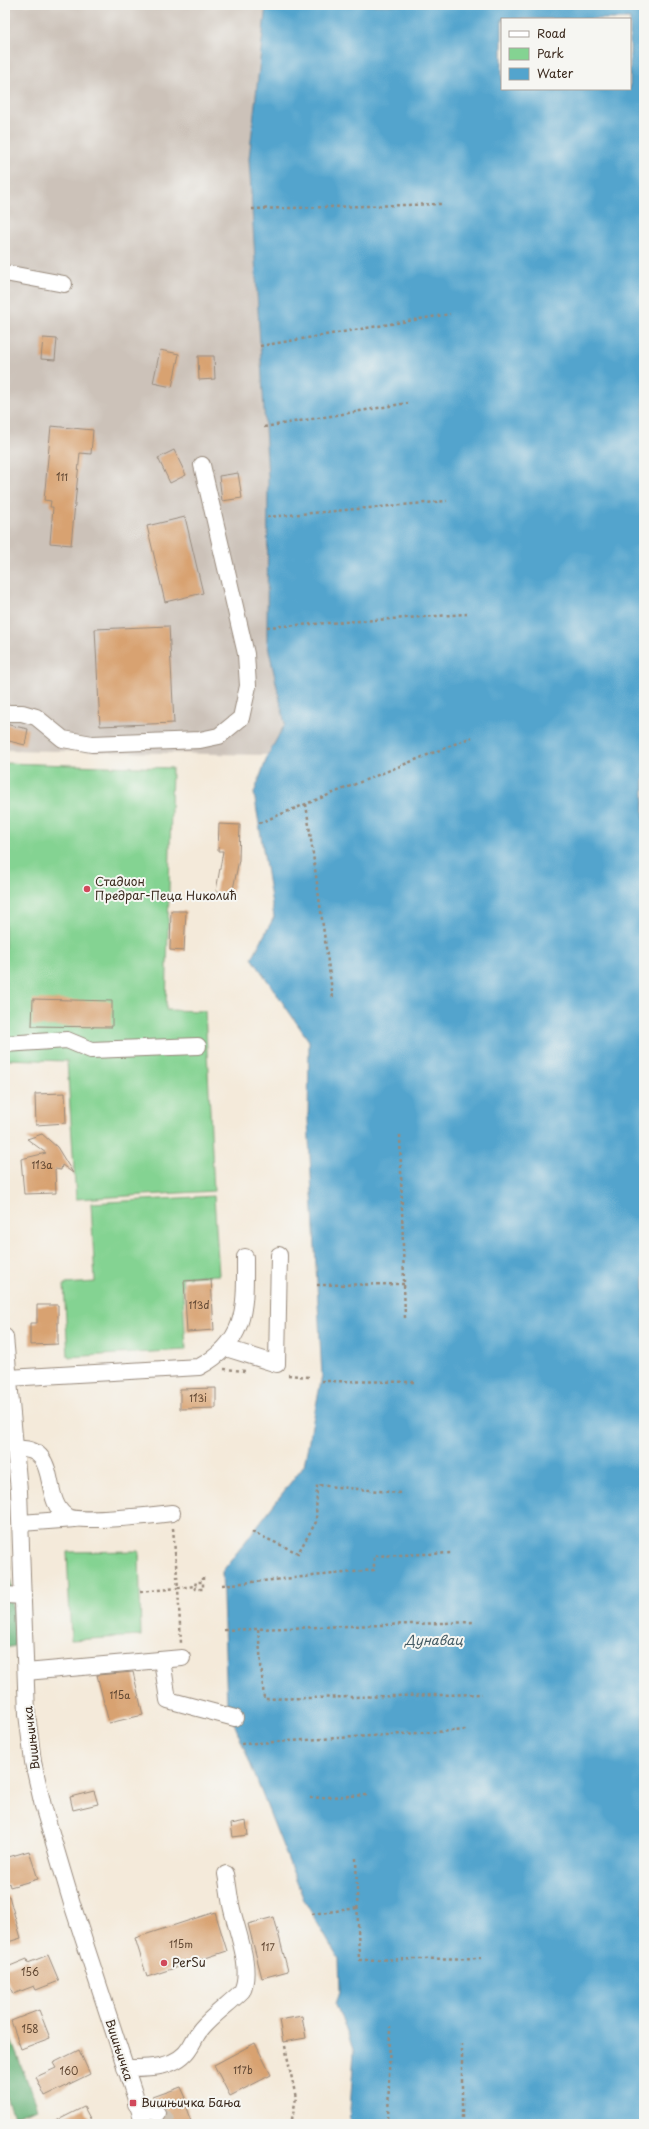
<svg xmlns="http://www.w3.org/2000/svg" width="649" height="2129" viewBox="0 0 649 2129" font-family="'Playpen Sans',sans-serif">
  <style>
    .industrial { fill: #ccc2b9 }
    .green { fill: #84d392; stroke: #607e58 }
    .forest { fill: #6bb57c; stroke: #53704d }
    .water { fill: #53a4cd; stroke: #476776; fill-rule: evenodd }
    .building { fill: #d8a271 }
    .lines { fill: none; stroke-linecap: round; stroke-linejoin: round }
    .minor-tunnel { stroke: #cfc4b4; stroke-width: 16; stroke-dasharray: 16 8; stroke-linecap: butt }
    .minor-casing { stroke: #988a7c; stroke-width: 18 }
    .path { stroke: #988a7c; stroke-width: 2.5; stroke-dasharray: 3 3; stroke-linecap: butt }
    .minor { stroke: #fff; stroke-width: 16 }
    .poi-dot { fill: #d1495b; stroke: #f6f6f2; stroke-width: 1.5 }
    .labels { text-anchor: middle; stroke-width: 4; stroke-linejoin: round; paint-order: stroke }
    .number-label { font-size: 10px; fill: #624833 }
    .poi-label { font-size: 12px; fill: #3b2a1e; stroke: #f6f6f2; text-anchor: start }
    .street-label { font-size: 12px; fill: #3b2a1e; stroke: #f6f6f2 }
    .water-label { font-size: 13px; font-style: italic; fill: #455b64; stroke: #f6f6f2 }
  </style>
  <rect width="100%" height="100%" fill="#f6f6f2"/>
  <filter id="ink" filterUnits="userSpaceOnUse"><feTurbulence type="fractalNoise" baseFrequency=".025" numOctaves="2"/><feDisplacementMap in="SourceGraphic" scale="8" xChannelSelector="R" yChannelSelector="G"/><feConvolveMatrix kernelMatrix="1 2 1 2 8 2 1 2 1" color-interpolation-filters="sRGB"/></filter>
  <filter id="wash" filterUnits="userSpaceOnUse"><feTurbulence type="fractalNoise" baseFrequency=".012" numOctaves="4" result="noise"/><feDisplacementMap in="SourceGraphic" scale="16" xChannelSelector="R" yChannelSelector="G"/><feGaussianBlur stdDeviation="0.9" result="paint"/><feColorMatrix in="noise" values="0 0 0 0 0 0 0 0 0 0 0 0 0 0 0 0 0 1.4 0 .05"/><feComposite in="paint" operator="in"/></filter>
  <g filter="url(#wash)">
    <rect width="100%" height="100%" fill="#f4eada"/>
    <!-- industrial -->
    <path class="industrial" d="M5,5h261l-17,154 19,318 -1,164 18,83 -17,31 -263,-5z"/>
    <!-- green -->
    <g class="green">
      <path d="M5,763l167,5 -6,242 39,1 9,180 -138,8 -9,-138 -62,-2z"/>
      <path d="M214,1196l5,79 -37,2 4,73 -118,7 -4,-73 31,-2 -4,-79z"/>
      <path d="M139,1551l2,85 -70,4 -4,-88z"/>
    </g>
    <!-- forest -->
    <g class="forest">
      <path d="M5,1495l10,151 -10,2z"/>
      <path d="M5,2025l33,83 -24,8 -9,-24z"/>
    </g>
    <!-- water -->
    <path class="water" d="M266,5h378v181l-4,16 4,18v1904h-295l5,-73 -18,-47 4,-13 -1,-31 -35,-60 -77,-195 -5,-133 82,-107 18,-89 -14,-256 1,-79 -57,-83 22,-41 -20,-124 14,-38 17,-31 -18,-83 1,-164 -19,-318zM502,19h128v70h-128z"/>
    <g id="blocks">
      <!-- building -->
      <g class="building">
        <path d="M43,338l14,1 -2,21 -14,-1z"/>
        <path d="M160,350l19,4 -7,33 -19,-4z"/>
        <path d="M198,356h16l1,23 -16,1z"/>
        <path d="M51,426l42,4 -2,24 -11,-1 -9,92 -21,-2 3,-36h-3l1,-6 -7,-1z"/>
        <path d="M174,450l12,25 -16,8 -12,-25z"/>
        <path d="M238,473l4,25 -20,3 -3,-25z"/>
        <path d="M185,517l18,76 -38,9 -18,-76z"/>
        <path d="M169,626l5,97 -74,3 -5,-97z"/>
        <path d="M5,724l23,5 -3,16 -20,-5z"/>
        <path d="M219,824l21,1 -1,35 -7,34 -16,-3 7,-40h-5z"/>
        <path d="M171,911h15l-2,40 -14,-1z"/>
        <path d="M33,999l79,2v26l-80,-1z"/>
        <path d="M65,1093l1,30 -30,2 -1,-31z"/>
        <path d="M42,1134l15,13 16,26 -11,-8 -1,5 -6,-1 1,24 -32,1 -3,-35 25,-6 -19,-14z"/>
        <path d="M211,1279l3,51 -27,2 -3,-51z"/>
        <path d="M37,1305h21v39l-28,1v-22h7z"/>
        <path d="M216,1388v20l-36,1v-20z"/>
        <path d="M133,1672l10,43 -34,8 -12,-48z"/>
        <path d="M94,1791l4,13 -25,6 -3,-13z"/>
        <path d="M246,1821l2,14 -15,2 -2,-13z"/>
        <path d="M29,1851l9,28 -28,8 -1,-4 -4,2v-27z"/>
        <path d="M5,1896h4l12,42 -16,5z"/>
        <path d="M215,1912l12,39 -80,26 -12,-39z"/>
        <path d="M274,1917l14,54 -26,7 -14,-54z"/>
        <path d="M48,1955l11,26 -23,9 -2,-4 -21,8 -8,-19v-7l22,-9 1,4z"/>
        <path d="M39,2010l11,28 -29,11 -10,-28z"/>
        <path d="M302,2016l4,22 -23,4 -4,-22z"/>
        <path d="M255,2043l16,32 -41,21 -16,-31z"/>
        <path d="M79,2050l11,24 -45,22 -9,-19 20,-9 -3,-5z"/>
        <path d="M181,2087l5,11 -3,2 9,24h-31l-1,-2 6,-5v-5l-2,-5 -10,-5 -1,-5z"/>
        <path d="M84,2107l9,17h-43z"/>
      </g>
    </g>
  </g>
  <g filter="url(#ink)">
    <use href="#blocks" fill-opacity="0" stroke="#988a7c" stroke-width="1"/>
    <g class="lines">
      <!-- minor-tunnel -->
      <path class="minor-tunnel" d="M157,2113l8,5 4,6"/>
      <defs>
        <g id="minor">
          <path d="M5,273l59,11"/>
          <path d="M5,713h17l14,4 27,22 29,5 108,-4 19,-4 22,-18 7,-32 -2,-32 -44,-189"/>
          <path d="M5,1044l62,-4 24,10 107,-4"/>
          <path d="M5,1337l14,154 8,223 6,48 10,44 30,101 71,217"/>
          <path d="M226,1348l51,16 2,-109"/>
          <path d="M8,1378l191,-11c49,-26 46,-61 46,-110"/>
          <path d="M15,1449c47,-4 25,49 51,67 11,8 89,-1 106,-3"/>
          <path d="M21,1523l54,-4"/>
          <path d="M5,1595l19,1"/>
          <path d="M162,1660l6,40 67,18"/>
          <path d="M26,1672l156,-14"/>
          <path d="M125,2068c23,0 52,1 65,-21 4,-6 6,-12 11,-18 12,-14 28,-25 41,-38 11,-23 -6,-61 -11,-86 -2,-10 -3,-21 -5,-31"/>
          <path d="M136,2104l21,9"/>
        </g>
      </defs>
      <!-- minor casing -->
      <use href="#minor" class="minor-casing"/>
      <!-- path -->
      <g class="path">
        <path d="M252,209l190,-5"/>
        <path d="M260,346l190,-32"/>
        <path d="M264,427l144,-24"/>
        <path d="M267,517l180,-16"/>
        <path d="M267,627l200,-13"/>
        <path d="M306,804l27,194"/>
        <path d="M259,823l213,-86"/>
        <path d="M400,1135l5,184"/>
        <path d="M317,1285l87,-1"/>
        <path d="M224,1369l21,2"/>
        <path d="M288,1375l21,2"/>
        <path d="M321,1381l95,1"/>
        <path d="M173,1528l5,60 17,-2 1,-4h7v7h-7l-1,-3"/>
        <path d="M252,1532l46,21 18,-31 1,-37 83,8"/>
        <path d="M203,1577v5"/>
        <path d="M222,1585l152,-15v-14l78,-3"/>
        <path d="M140,1592l38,-4 3,55"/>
        <path d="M258,1629l6,70 218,-5"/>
        <path d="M224,1630l251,-8"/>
        <path d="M241,1744l226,-14"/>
        <path d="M310,1798l58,-3"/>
        <path d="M356,1858l3,102 122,-2"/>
        <path d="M312,1914l46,-6"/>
        <path d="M285,2046l11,52 -5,26"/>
        <path d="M388,2124l2,-97"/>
        <path d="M462,2124v-80"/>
      </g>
      <!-- minor -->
      <use href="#minor" class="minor"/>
    </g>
  </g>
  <!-- markers -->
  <g class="poi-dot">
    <circle cx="87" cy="889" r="4"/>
    <circle cx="164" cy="1963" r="4"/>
    <rect x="129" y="2099" width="8" height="8" rx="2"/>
  </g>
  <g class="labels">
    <!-- number labels -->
    <g class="number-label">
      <text x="62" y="481">111</text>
      <text x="42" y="1169">113a</text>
      <text x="199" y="1309">113d</text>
      <text x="198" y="1402">113i</text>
      <text x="120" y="1699">115a</text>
      <text x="181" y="1948">115m</text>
      <text x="268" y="1951">117</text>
      <text x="30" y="1976">156</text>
      <text x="30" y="2033">158</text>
      <text x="243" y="2074">117b</text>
      <text x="69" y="2075">160</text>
    </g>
    <!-- poi labels -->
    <g class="poi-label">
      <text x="95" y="886">Стадион<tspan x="95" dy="14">Предраг-Пеца Николић</tspan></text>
      <text x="172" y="1967">PerSu</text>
      <text x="141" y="2107">Вишњичка Бања</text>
    </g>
    <!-- street labels -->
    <g class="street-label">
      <text transform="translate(32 1738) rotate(-97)" y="4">Вишњичка</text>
      <text transform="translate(119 2050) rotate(72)" y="4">Вишњичка</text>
    </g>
    <!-- water labels -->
    <g class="water-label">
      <text x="434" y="1645">Дунавац</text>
    </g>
  </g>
  <!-- margin -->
  <rect width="649" height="2129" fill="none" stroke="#f6f6f2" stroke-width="20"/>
  <!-- legend -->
  <rect x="501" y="18" width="130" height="72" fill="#f6f6f2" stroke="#aba49d"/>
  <rect x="509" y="31" width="20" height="6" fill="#ffffff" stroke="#aba49d"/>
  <text x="537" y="38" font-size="12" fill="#3b2a1e">Road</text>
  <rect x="509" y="48" width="20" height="12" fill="#84d392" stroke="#aba49d"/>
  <text x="537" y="58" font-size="12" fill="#3b2a1e">Park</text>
  <rect x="509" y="68" width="20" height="12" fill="#53a4cd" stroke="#aba49d"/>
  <text x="537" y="78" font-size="12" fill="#3b2a1e">Water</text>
</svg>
